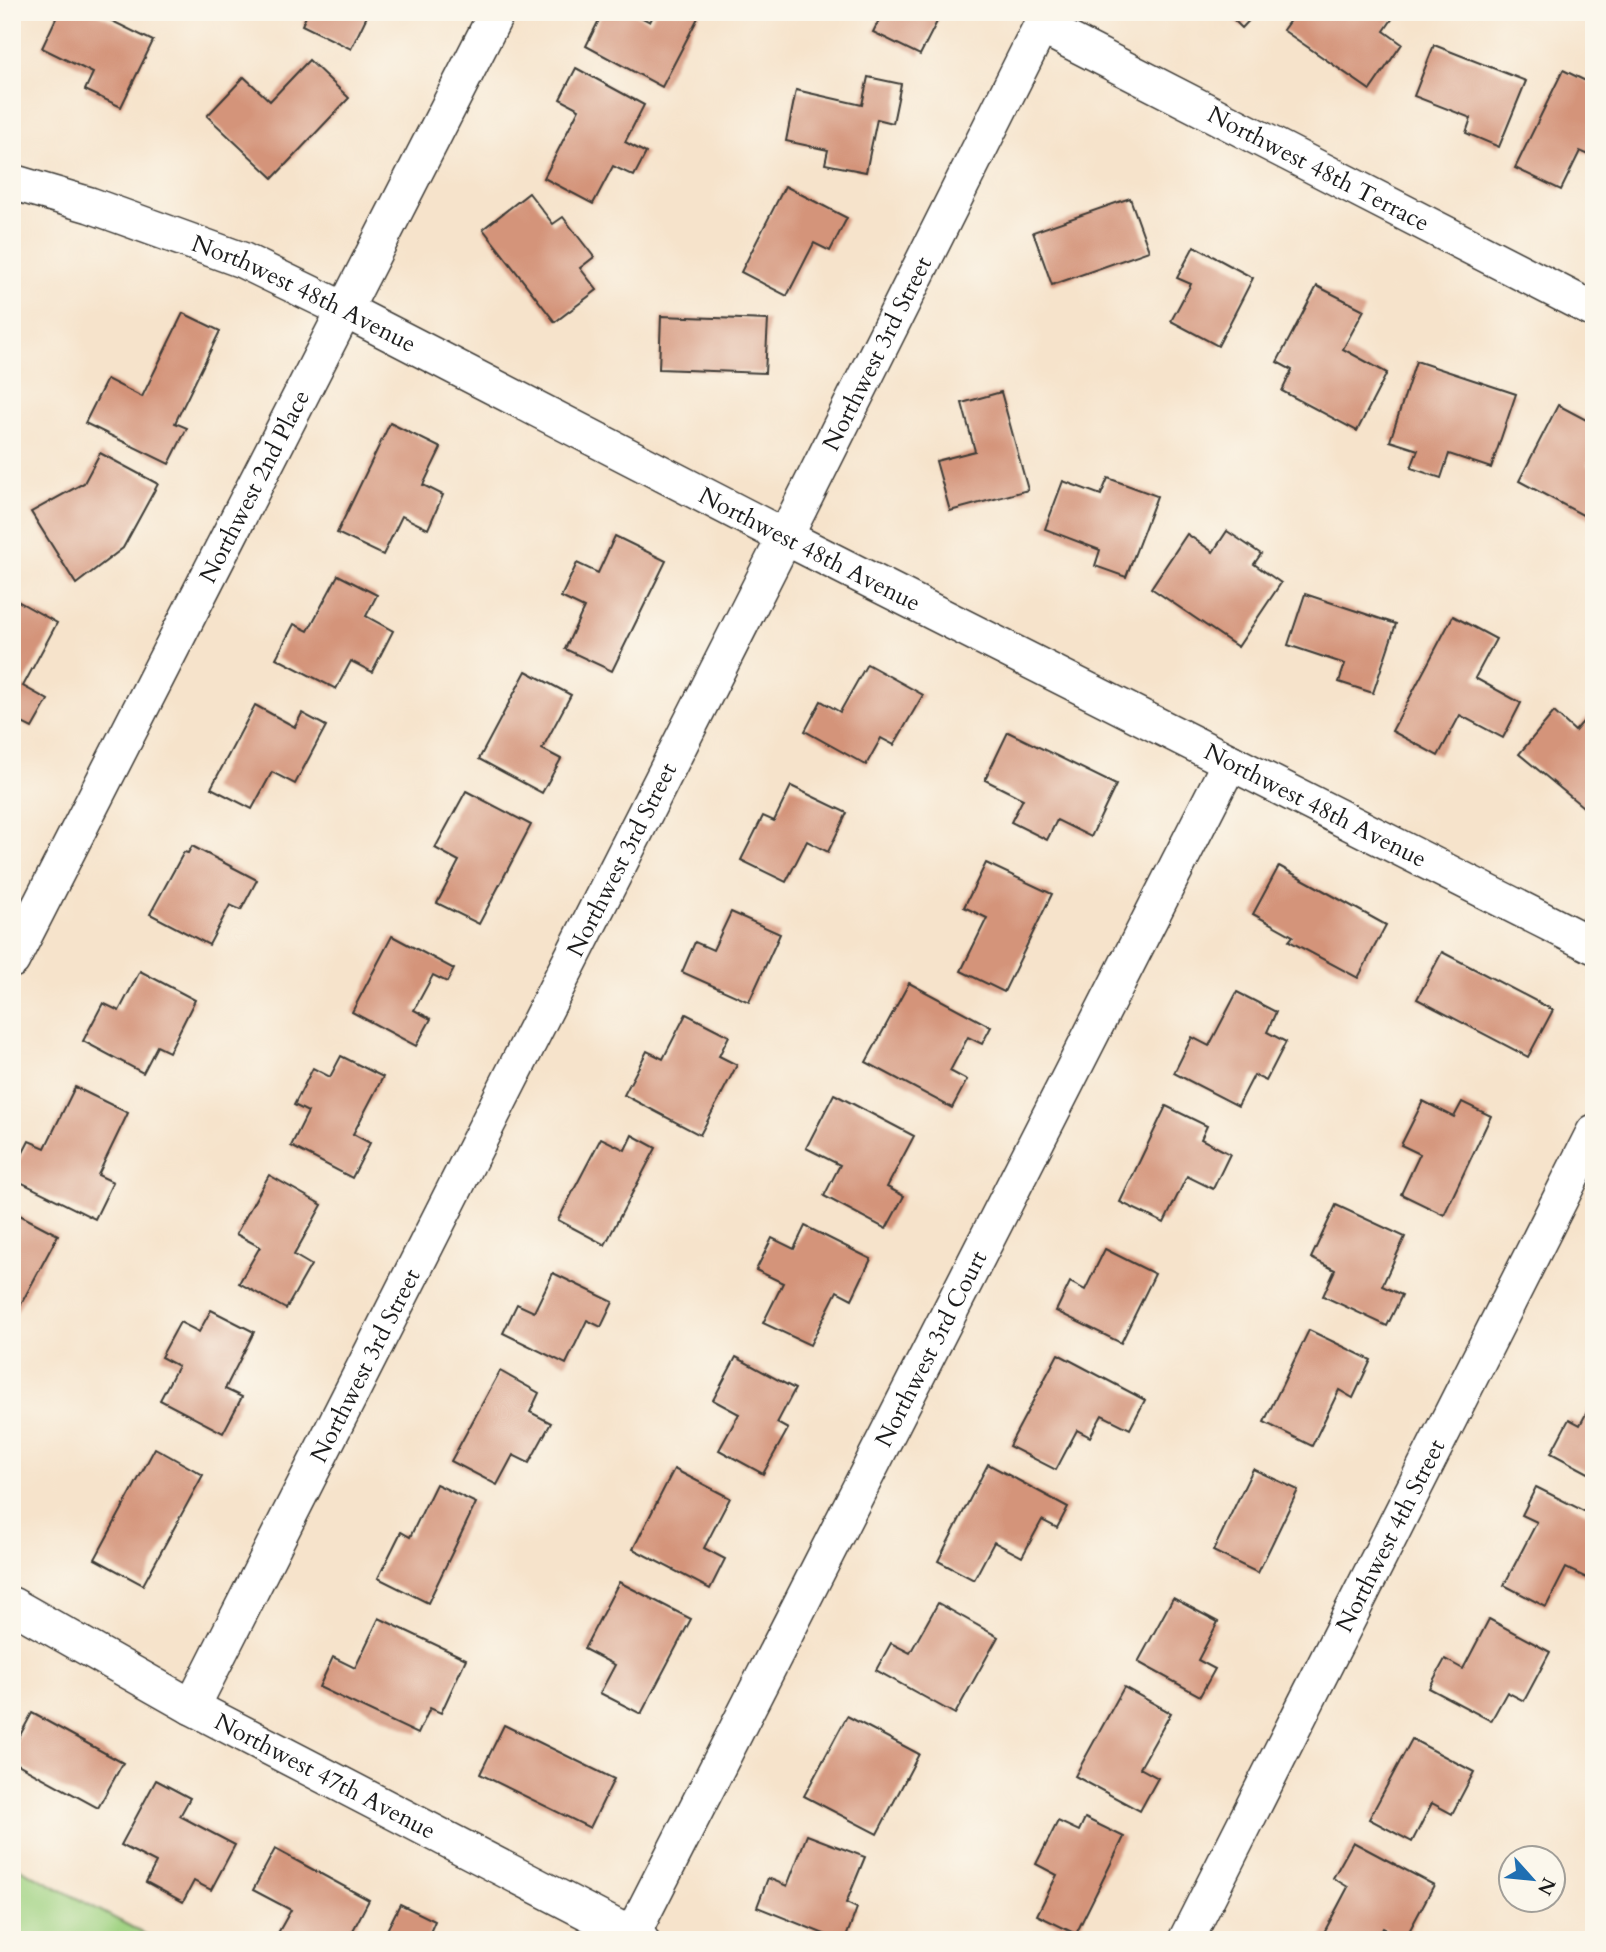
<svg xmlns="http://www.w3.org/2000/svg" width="1606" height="1952" viewBox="0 0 1606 1952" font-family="Cardo,serif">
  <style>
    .green { fill: #9fd281; stroke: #5e774e; stroke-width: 2 }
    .building { fill: #d4947a }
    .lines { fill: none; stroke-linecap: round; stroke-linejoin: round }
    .street-casing { stroke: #3d3a36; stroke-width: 38 }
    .street { stroke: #fff; stroke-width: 35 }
    .labels { text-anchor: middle; stroke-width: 7; stroke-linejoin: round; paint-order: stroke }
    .street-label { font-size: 24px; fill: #1c1c1c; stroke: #fbf7ec }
  </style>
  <rect width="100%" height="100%" fill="#fbf7ec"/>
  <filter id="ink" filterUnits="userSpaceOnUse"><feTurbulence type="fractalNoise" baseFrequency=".0143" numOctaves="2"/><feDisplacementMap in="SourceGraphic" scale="14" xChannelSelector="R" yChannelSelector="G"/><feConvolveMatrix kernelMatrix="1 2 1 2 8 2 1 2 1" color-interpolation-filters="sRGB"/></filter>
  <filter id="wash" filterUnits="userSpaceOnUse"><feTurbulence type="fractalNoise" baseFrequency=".00686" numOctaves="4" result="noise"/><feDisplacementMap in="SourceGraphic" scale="28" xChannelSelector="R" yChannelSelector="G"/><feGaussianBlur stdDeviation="1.57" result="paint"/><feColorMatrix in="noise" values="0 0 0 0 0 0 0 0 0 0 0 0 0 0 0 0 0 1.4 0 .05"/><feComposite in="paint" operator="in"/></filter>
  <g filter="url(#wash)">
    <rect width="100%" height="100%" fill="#f6e3cb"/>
    <!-- green -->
    <path class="green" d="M12,1864l144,76h-144z"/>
    <g id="blocks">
      <!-- building -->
      <g class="building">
        <path d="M59,12h35l59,29 -32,66 -36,-17 8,-17 -51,-25z"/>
        <path d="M308,12h61l-18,37 -49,-24z"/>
        <path d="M603,12h28l19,10 5,-10h46l-39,75 -76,-41z"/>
        <path d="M883,12h59l-22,43 -47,-23z"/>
        <path d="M1226,12h31l-15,16z"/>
        <path d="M1296,12h101l-13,19 18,13 -32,46 -87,-60z"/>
        <path d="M1434,45l92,36 -27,66 -33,-14 5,-15 -57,-22z"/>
        <path d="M309,60l40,38 -76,80 -66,-62 37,-39 26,24z"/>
        <path d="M576,68l68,37 -19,37 21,11 -12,23 -21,-10 -20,38 -49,-26 35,-69 -19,-10z"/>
        <path d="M1563,70l31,15v72l-14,-6 -19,39 -46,-22z"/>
        <path d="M868,77l33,7 -8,39 -16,-4 -11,53 -41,-8 3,-14 -42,-9 10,-51 66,15z"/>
        <path d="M785,186l62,32 -17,33 -16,-8 -27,53 -46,-24z"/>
        <path d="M529,193l24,31 10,-7 31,40 -14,11 17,22 -42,32 -72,-93z"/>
        <path d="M1130,198l19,53 -97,34 -19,-53z"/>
        <path d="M1194,246l59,32 -35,68 -47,-25 20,-37 -14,-6z"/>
        <path d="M1317,286l47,24 -21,39 44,24 -30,58 -75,-40 10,-21 -15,-8z"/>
        <path d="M183,313l37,18 -45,92 12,5 -18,36 -84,-41 22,-44 35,18z"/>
        <path d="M661,316l107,4 -3,53 -106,-4z"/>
        <path d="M1416,361l100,33 -25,74 -42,-14 -8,24 -30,-10 7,-18 -28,-9z"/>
        <path d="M1001,392l27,98 -78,21 -14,-50 39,-10 -13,-48z"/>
        <path d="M1558,405l36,19v28l-7,13 7,4v52l-75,-40z"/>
        <path d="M390,423l51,25 -18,37 20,10 -15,34 -26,-13 -19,39 -46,-22z"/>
        <path d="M100,453l58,31 -35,64 -47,36 -45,-72 53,-29z"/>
        <path d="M1108,478l49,18 -31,81 -31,-11 5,-16 -55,-21 18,-48 38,14z"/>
        <path d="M1227,531l34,23 -7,10 27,19 -43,64 -87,-59 36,-54 26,18z"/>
        <path d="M615,536l51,25 -54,110 -47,-22 19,-41 -23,-11 16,-34 21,10z"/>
        <path d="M338,575l39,20 -11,21 27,15 -21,41 -21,-11 -15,28 -60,-31 18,-34 14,7z"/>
        <path d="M1305,594l91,30 -23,69 -34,-11 6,-18 -57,-19z"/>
        <path d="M14,599l43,24 -34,63 25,14 -16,28 -20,-10z"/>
        <path d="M1453,616l43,23 -21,39 46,25 -18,35 -43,-23 -22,41 -46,-25z"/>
        <path d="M867,664l56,31 -29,50 -13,-7 -15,27 -61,-34 16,-30 19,11z"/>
        <path d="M526,671l45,24 -29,54 19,10 -19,34 -63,-34z"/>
        <path d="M255,705l40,22 7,-14 24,13 -31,58 -23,-12 -20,37 -41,-21z"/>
        <path d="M1554,712l21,19 13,-15 6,4v96l-75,-62z"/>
        <path d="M1008,732l108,53 -25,52 -34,-17 -10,20 -36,-18 12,-23 -38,-19z"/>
        <path d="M791,786l56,27 -19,39 -21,-11 -21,41 -45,-22 22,-44 11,5z"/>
        <path d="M466,791l65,34 -52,99 -42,-21 22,-42 -24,-13z"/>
        <path d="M192,846l65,34 -16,30 -11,-5 -21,40 -59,-31 34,-62 4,1z"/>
        <path d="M986,863l66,31 -48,98 -43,-21 26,-53 -23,-11z"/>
        <path d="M1279,866l107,59 -28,53 -69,-37 4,-5 -40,-22z"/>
        <path d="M731,912l49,22 -31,68 -67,-30 13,-30 18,8z"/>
        <path d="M392,936l62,33 -7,13 -14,-7 -19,35 17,9 -15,27 -64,-34z"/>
        <path d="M1442,952l111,58 -25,47 -111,-58z"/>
        <path d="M140,971l55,29 -26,52 -12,-6 -14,27 -60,-32 20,-38 16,8z"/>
        <path d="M909,983l82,44 -9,17 -14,-7 -18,34 17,9 -15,28 -86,-46z"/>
        <path d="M1237,992l39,20 -9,20 19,10 -20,39 -12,-6 -16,31 -64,-33 18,-36 17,9z"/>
        <path d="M686,1014l43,22 -10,20 18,9 -37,70 -76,-40 23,-44 16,8z"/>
        <path d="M341,1056l42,21 -30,57 17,9 -18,35 -61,-32 17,-34 -14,-7 19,-37 17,9z"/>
        <path d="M75,1087l53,26 -30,62 15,7 -18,37 -83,-41v-4l17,-33 16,7z"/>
        <path d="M834,1094l80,42 -27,51 17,9 -18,33 -62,-33 16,-31 -34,-17z"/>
        <path d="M1423,1101l31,16 8,-15 29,14 -47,99 -43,-21 19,-40 -19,-9z"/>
        <path d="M1166,1106l41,20 -6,13 29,15 -17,35 -26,-13 -23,47 -44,-21z"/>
        <path d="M632,1135l24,13 -51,97 -47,-25 43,-82 24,12z"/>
        <path d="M269,1175l53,30 -28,50 17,10 -25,44 -47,-26 21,-36 -24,-13z"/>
        <path d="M1336,1205l69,32 -23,49 20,9 -15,31 -64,-30 12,-26 -24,-12z"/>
        <path d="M12,1211l46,24 -46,86z"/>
        <path d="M805,1226l66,33 -19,40 -15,-8 -27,54 -47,-22 20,-40 -27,-13 16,-32 22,11z"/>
        <path d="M1105,1249l50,25 -34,69 -65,-32 14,-29 15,8z"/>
        <path d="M553,1273l60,29 -12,25 -14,-7 -21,44 -63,-31 14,-29 17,8z"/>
        <path d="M211,1310l43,22 -29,57 17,8 -19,36 -63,-33 18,-34 -17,-9 19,-35 19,10z"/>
        <path d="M1309,1330l62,30 -18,38 -14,-8 -27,56 -48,-24z"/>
        <path d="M1058,1354l87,46 -15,29 -28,-14 -12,22 -13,-7 -21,40 -47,-24z"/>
        <path d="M736,1357l59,32 -18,34 11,6 -25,45 -44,-24 20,-36 -26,-14z"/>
        <path d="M500,1371l39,22 -9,19 21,11 -22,40 -16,-8 -16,30 -46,-24z"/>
        <path d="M1594,1399v77l-43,-23 18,-34 11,6z"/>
        <path d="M155,1448l48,27 -60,110 -48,-26z"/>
        <path d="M988,1464l80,43 -11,21 -15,-8 -20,37 -28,-15 -20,38 -36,-19z"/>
        <path d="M674,1469l56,29 -26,50 21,11 -15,30 -77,-40z"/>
        <path d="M1253,1469l45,21 -40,83 -45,-22z"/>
        <path d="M436,1484l40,19 -48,100 -50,-25 23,-46 9,5z"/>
        <path d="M1536,1487l58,29v16l-2,5 2,1 -1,43 -27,-13 -20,39 -42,-22 33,-63 -15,-7z"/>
        <path d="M619,1582l72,37 -50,95 -41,-21 15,-28 -31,-16z"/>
        <path d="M1173,1598l45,24 -20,38 17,9 -15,27 -62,-34z"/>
        <path d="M938,1603l60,34 -43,77 -79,-44 15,-27 19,10z"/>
        <path d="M379,1618l87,41 -25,54 -11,-5 -12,26 -99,-47 14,-30 22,11z"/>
        <path d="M1489,1619l61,33 -26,49 -17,-9 -16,29 -62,-33 16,-29 18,10z"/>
        <path d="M1124,1687l47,26 -31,55 18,10 -18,33 -65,-35z"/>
        <path d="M32,1713l91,50 -25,45 -86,-47v-11z"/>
        <path d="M847,1716l72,38 -42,80 -73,-38z"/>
        <path d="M504,1725l110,54 -24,49 -110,-54z"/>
        <path d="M1412,1739l62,33 -22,42 -20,-11 -20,39 -43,-23z"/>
        <path d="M156,1780l34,18 -10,18 55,29 -24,45 -17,-9 -11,21 -37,-20 10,-19 -35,-18z"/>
        <path d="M1085,1818l39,19 -48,97 -39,-19 20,-40 -21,-11 22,-43 21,10z"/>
        <path d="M807,1835l58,22 -19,46 11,5 -12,32h-6l-82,-33 11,-29 19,8z"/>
        <path d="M1353,1842l81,43 -29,54 -22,-11 -6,12h-57l28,-53 -15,-9z"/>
        <path d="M275,1849l94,51 -21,40h-58l-12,-7 13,-23 -38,-20z"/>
        <path d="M400,1904l35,17 -7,16 5,3h-51z"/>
      </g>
    </g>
  </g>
  <g filter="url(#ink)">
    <use href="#blocks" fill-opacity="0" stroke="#3d3a36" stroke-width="2"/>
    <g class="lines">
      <defs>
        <g id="street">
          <path id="s1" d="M1041,26l553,284"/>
          <path id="s2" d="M12,182l78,23 152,55 103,50 440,227 809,409"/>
          <path id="s3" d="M12,960l485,-948"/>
          <path id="s4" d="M12,1605l180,102 449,233"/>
          <path id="s5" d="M192,1707l593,-1170 263,-525"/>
          <path id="s6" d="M632,1935l598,-1173"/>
          <path id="s7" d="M1186,1940l408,-808"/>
        </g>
      </defs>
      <!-- street casing -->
      <use href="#street" class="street-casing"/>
      <!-- street -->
      <use href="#street" class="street"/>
    </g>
  </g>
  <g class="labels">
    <!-- street labels -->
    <g class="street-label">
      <text dy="8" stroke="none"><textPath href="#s1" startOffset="312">Northwest 48th Terrace</textPath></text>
      <text dy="8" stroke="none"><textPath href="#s2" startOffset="313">Northwest 48th Avenue</textPath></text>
      <text dy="8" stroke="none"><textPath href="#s5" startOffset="1517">Northwest 3rd Street</textPath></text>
      <text dy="8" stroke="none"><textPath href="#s3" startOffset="532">Northwest 2nd Place</textPath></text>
      <text dy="8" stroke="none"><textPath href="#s2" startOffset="880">Northwest 48th Avenue</textPath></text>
      <text dy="8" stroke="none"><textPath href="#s2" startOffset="1447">Northwest 48th Avenue</textPath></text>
      <text dy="8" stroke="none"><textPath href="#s5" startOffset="950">Northwest 3rd Street</textPath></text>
      <text dy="8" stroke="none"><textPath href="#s6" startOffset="658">Northwest 3rd Court</textPath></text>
      <text dy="8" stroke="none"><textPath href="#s5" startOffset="383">Northwest 3rd Street</textPath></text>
      <text dy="8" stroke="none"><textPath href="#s7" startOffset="453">Northwest 4th Street</textPath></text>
      <text dy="8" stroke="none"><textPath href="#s4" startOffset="357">Northwest 47th Avenue</textPath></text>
    </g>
  </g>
  <!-- margin -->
  <rect width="1606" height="1952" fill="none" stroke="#fbf7ec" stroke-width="42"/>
  <!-- north arrow -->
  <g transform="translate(1532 1879) rotate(117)"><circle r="33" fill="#fbf7ec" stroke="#a29f99" stroke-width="2"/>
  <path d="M0-5L12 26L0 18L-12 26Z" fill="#1f6fb2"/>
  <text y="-10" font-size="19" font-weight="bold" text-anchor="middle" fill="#1c1c1c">N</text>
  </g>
</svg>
